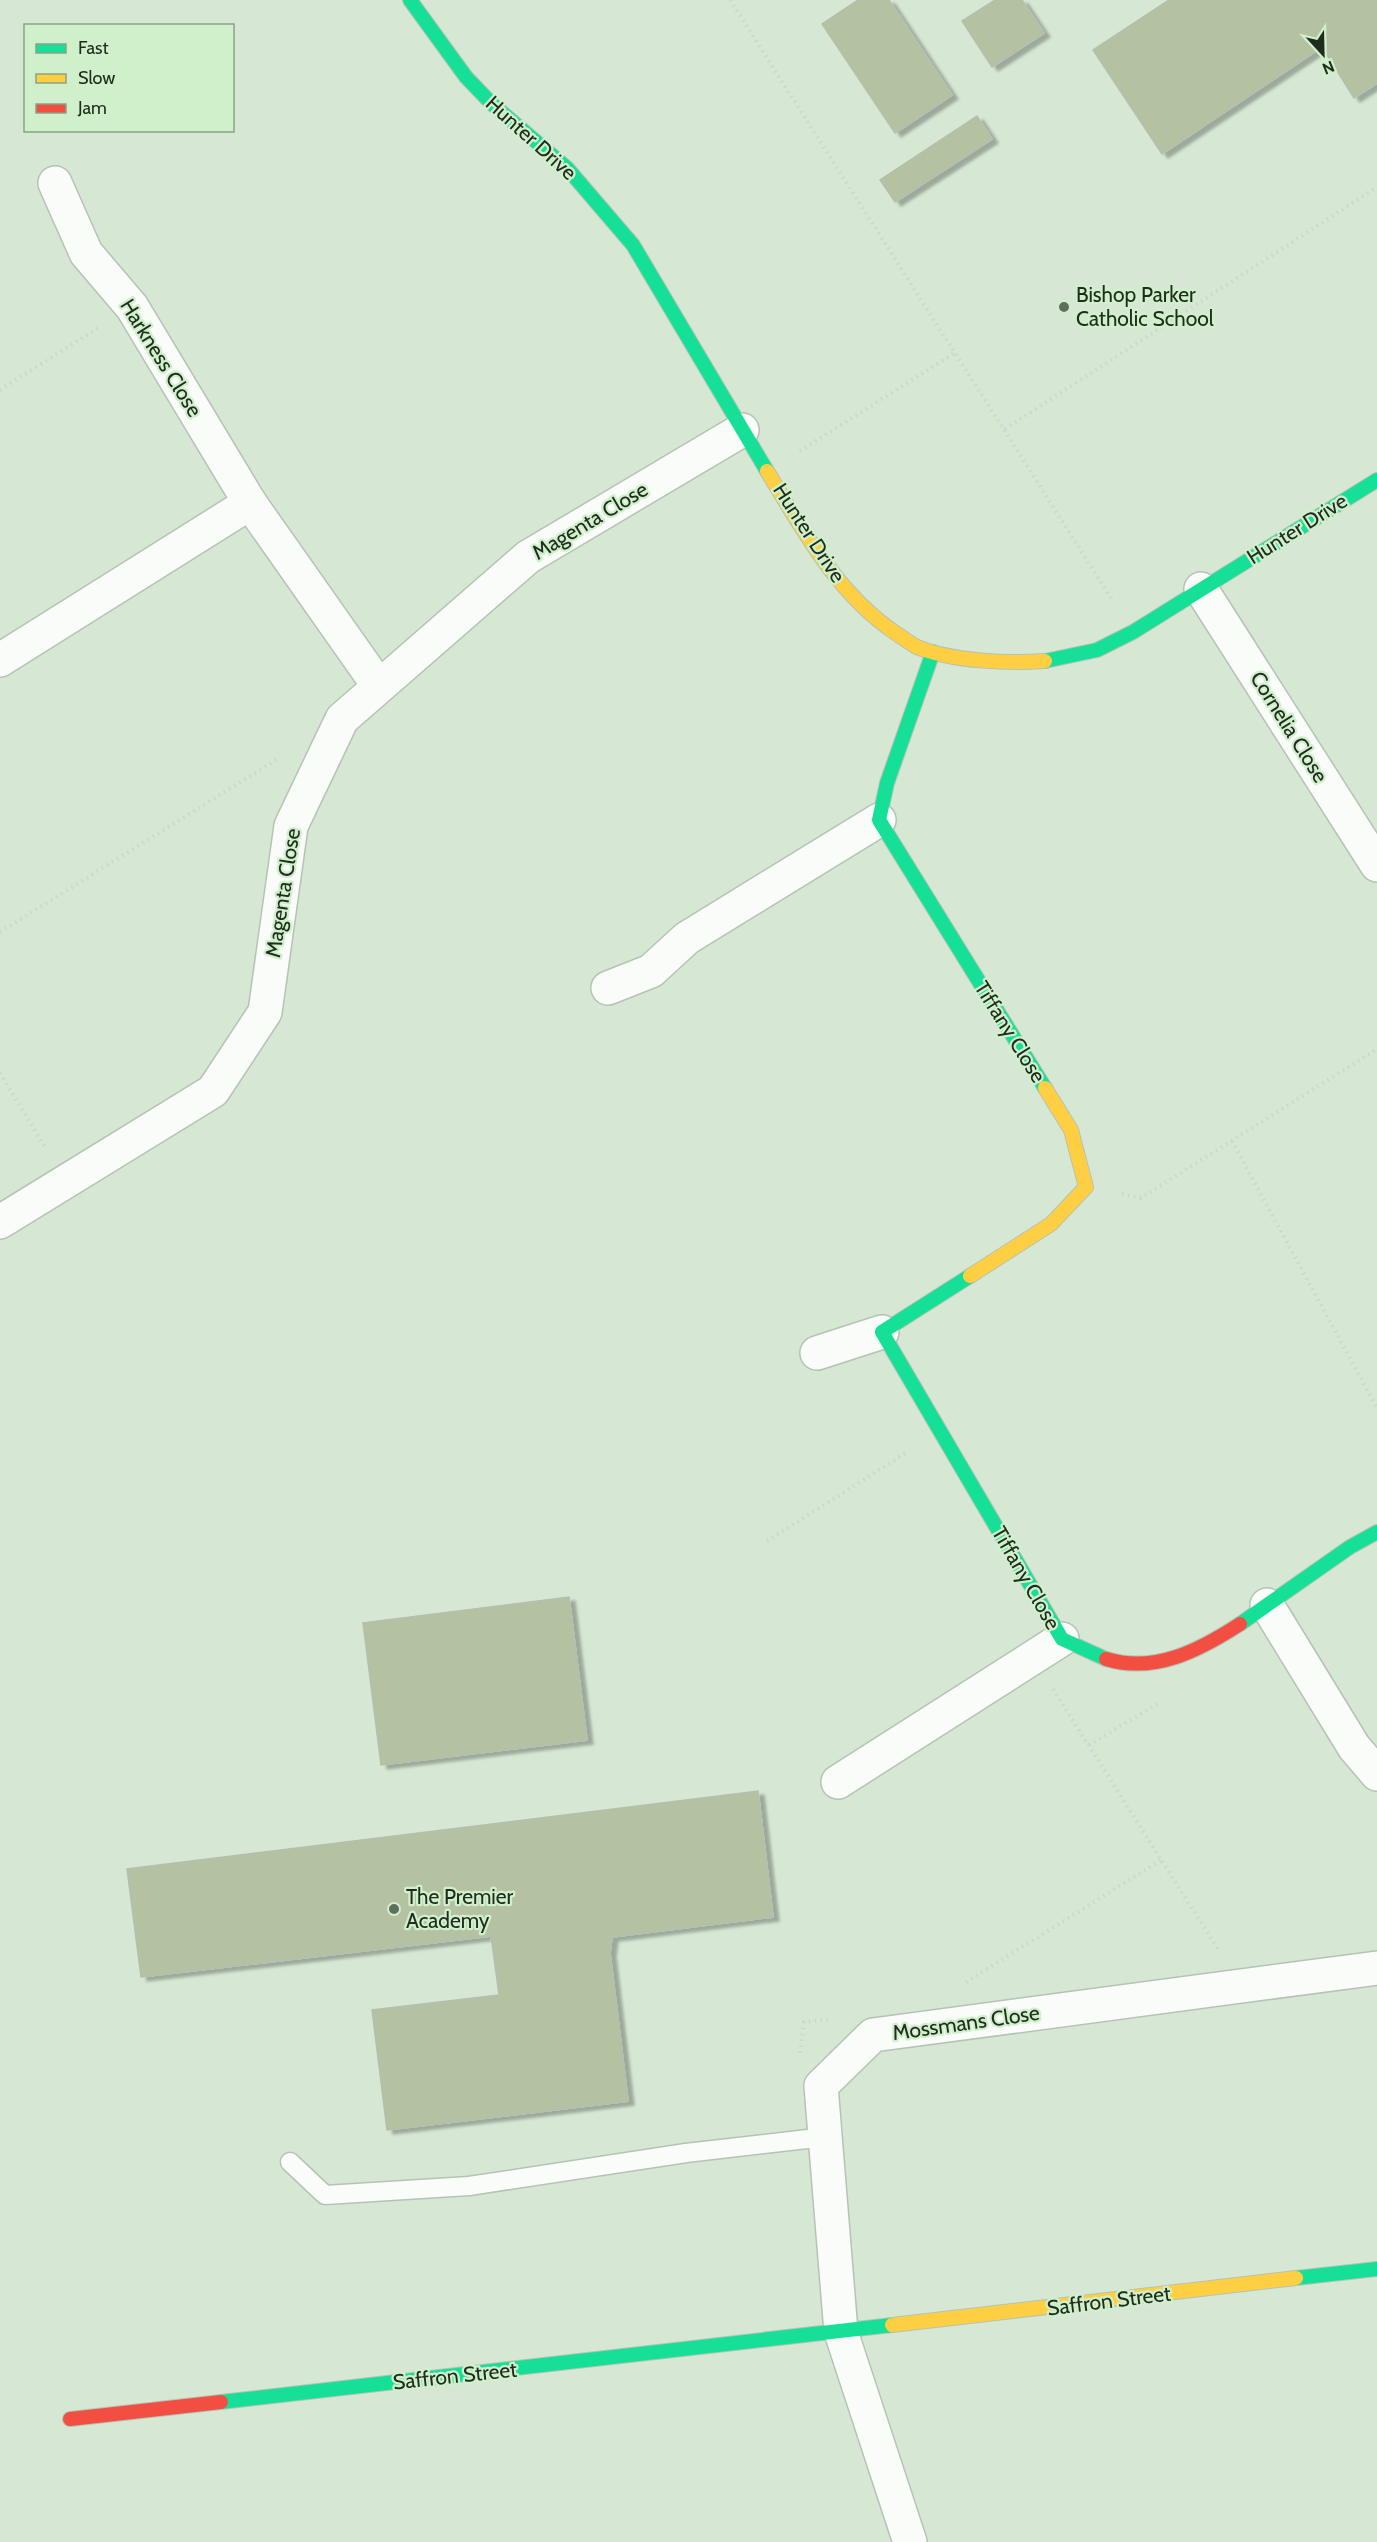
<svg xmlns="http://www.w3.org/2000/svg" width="1377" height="2542" viewBox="0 0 1377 2542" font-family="Cabin,sans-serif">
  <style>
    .building { fill: #b4c2a1; stroke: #b4bfae; stroke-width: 1.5; filter: url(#shadow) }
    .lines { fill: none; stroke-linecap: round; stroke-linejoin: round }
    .lane-casing { stroke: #b5c3b4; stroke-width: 21 }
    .street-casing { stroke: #b5c3b4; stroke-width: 36 }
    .fast-casing { stroke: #b5c3b4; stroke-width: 16 }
    .slow-casing { stroke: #b5c3b4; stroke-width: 16 }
    .jam-casing { stroke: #b5c3b4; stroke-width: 16 }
    .path { stroke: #cfd4cf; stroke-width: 4; stroke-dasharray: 1.5 4.5; stroke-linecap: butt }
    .lane { stroke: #f9fcf9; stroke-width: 18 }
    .street { stroke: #f9fcf9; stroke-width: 33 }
    .fast { stroke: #16e098; stroke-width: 14 }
    .slow { stroke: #ffcf43; stroke-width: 14 }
    .jam { stroke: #f24e42; stroke-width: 14 }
    .poi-dot { fill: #606e5e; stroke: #d0f0cc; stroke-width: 2 }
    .labels { text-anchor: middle; stroke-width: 4.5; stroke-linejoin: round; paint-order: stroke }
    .street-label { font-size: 21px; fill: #202c1e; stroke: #d0f0cc }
    .poi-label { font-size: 21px; fill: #202c1e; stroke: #d0f0cc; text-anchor: start }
  </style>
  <defs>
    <filter id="shadow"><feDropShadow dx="6" dy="4" stdDeviation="1.5" flood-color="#0004"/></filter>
  </defs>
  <rect width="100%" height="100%" fill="#d6e8d4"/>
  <!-- building -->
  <g class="building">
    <path d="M858,0h31l63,95 -57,38 -73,-109z"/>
    <path d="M995,0h27l22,33 -52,34 -30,-46z"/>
    <path d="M1169,0h208v83l-23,15 -32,-51 -160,107 -69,-104z"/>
    <path d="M977,116l15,23 -97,63 -15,-22z"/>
    <path d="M569,1597l18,143 -206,25 -18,-142z"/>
    <path d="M758,1791l15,126 -161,20 -2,16 18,148 -241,29 -15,-120 127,-15 -8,-59 -350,41 -14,-108z"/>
  </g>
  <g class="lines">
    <defs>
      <path id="lane" d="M290,2162l35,33 144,-9 217,-33 139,-16"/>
      <g id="street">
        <path d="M55,183l31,70 46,54 118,196 128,182"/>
        <path d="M1201,589l176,276"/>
        <path d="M0,660l250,-157"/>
        <path d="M608,988l43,-17 36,-33 192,-118"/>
        <path d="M0,1222l213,-131 52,-79 26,-186 51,-107 186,-162 214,-127"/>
        <path d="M817,1353l65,-21"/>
        <path d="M1267,1605l87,142 23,27"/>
        <path d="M838,1782l224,-143"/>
        <path d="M910,2542l-69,-210 -20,-246 52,-51 504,-67"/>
      </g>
      <g id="fast">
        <path d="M410,0l56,77 26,27 75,64 66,77 134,226"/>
        <path d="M933,652l-46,131 -8,37 166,268"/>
        <path d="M1045,661l52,-11 36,-18 244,-152"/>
        <path d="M970,1276l-88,56 180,307 44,20"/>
        <path d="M1240,1624l110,-77 27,-15"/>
        <path d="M1296,2278l81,-9"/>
        <path d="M221,2402l671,-77"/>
      </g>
      <g id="slow">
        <path d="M767,471c36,59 69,121 127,161 8,5 15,11 23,15 34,14 91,17 128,14"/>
        <path d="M970,1276l81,-52 35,-37 -15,-57 -26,-42"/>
        <path d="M892,2325l404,-47"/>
      </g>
      <g id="jam">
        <path d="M1106,1659c49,15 94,-9 134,-35"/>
        <path d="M70,2419l151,-17"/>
      </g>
    </defs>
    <!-- lane casing -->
    <use href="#lane" class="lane-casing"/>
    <!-- street casing -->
    <use href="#street" class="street-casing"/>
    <!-- fast casing -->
    <use href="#fast" class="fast-casing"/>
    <!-- slow casing -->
    <use href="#slow" class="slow-casing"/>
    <!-- jam casing -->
    <use href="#jam" class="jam-casing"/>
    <!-- path -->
    <g class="path">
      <path d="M730,0l383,601"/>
      <path d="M0,390l98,-62"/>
      <path d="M1005,429l372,-242"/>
      <path d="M800,451l156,-99"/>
      <path d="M0,932l279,-174"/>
      <path d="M0,1073l46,76"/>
      <path d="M1232,1141l145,267"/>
      <path d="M1122,1194l19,4 236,-149"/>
      <path d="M767,1541l142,-90"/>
      <path d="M1053,1689l166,262"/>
      <path d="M1089,1745l68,-41"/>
      <path d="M966,1982l195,-122"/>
      <path d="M800,2053l4,-31 28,-3"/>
    </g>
    <!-- lane -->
    <use href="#lane" class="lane"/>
    <!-- street -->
    <use href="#street" class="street"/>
    <!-- fast -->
    <use href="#fast" class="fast"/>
    <!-- slow -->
    <use href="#slow" class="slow"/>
    <!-- jam -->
    <use href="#jam" class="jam"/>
  </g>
  <!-- markers -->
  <g class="poi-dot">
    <circle cx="1064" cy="307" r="6"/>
    <circle cx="394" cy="1909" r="6"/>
  </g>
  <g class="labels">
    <!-- street labels -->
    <g class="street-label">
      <text transform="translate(531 138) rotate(42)" y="7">Hunter Drive</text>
      <text transform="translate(161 358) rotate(58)" y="7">Harkness Close</text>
      <text transform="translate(590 521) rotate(-31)" y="7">Magenta Close</text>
      <text transform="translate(1297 529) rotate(-32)" y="7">Hunter Drive</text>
      <text transform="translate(809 533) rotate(57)" y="7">Hunter Drive</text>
      <text transform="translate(1289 727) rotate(58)" y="7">Cornelia Close</text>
      <text transform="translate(283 893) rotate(-81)" y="7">Magenta Close</text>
      <text transform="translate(1010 1032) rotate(58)" y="7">Tiffany Close</text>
      <text transform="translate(1026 1578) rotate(60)" y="7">Tiffany Close</text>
      <text transform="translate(966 2023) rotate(-8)" y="7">Mossmans Close</text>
      <text transform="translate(1109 2301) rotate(-7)" y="7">Saffron Street</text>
      <text transform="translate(455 2376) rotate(-6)" y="7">Saffron Street</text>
    </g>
    <!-- poi labels -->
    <g class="poi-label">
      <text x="1076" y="302">Bishop Parker<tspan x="1076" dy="24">Catholic School</tspan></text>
      <text x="406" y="1904">The Premier<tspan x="406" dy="24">Academy</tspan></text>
    </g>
  </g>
  <!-- legend -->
  <rect x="24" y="24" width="210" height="108" fill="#d0f0cc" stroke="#8aa286" stroke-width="1.5"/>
  <rect x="36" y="44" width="30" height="9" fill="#16e098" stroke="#8aa286" stroke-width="1.5"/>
  <text x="78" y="54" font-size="18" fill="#202c1e">Fast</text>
  <rect x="36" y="74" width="30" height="9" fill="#ffcf43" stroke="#8aa286" stroke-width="1.5"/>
  <text x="78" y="84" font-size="18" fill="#202c1e">Slow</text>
  <rect x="36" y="104" width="30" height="9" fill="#f24e42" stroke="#8aa286" stroke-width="1.5"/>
  <text x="78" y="114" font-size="18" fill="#202c1e">Jam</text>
  <!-- north arrow -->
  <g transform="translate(1323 54) rotate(158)" stroke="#d0f0cc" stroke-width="4.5" paint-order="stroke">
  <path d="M0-4.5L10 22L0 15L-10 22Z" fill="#202c1e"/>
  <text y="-9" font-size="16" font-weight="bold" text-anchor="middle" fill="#202c1e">N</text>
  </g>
</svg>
